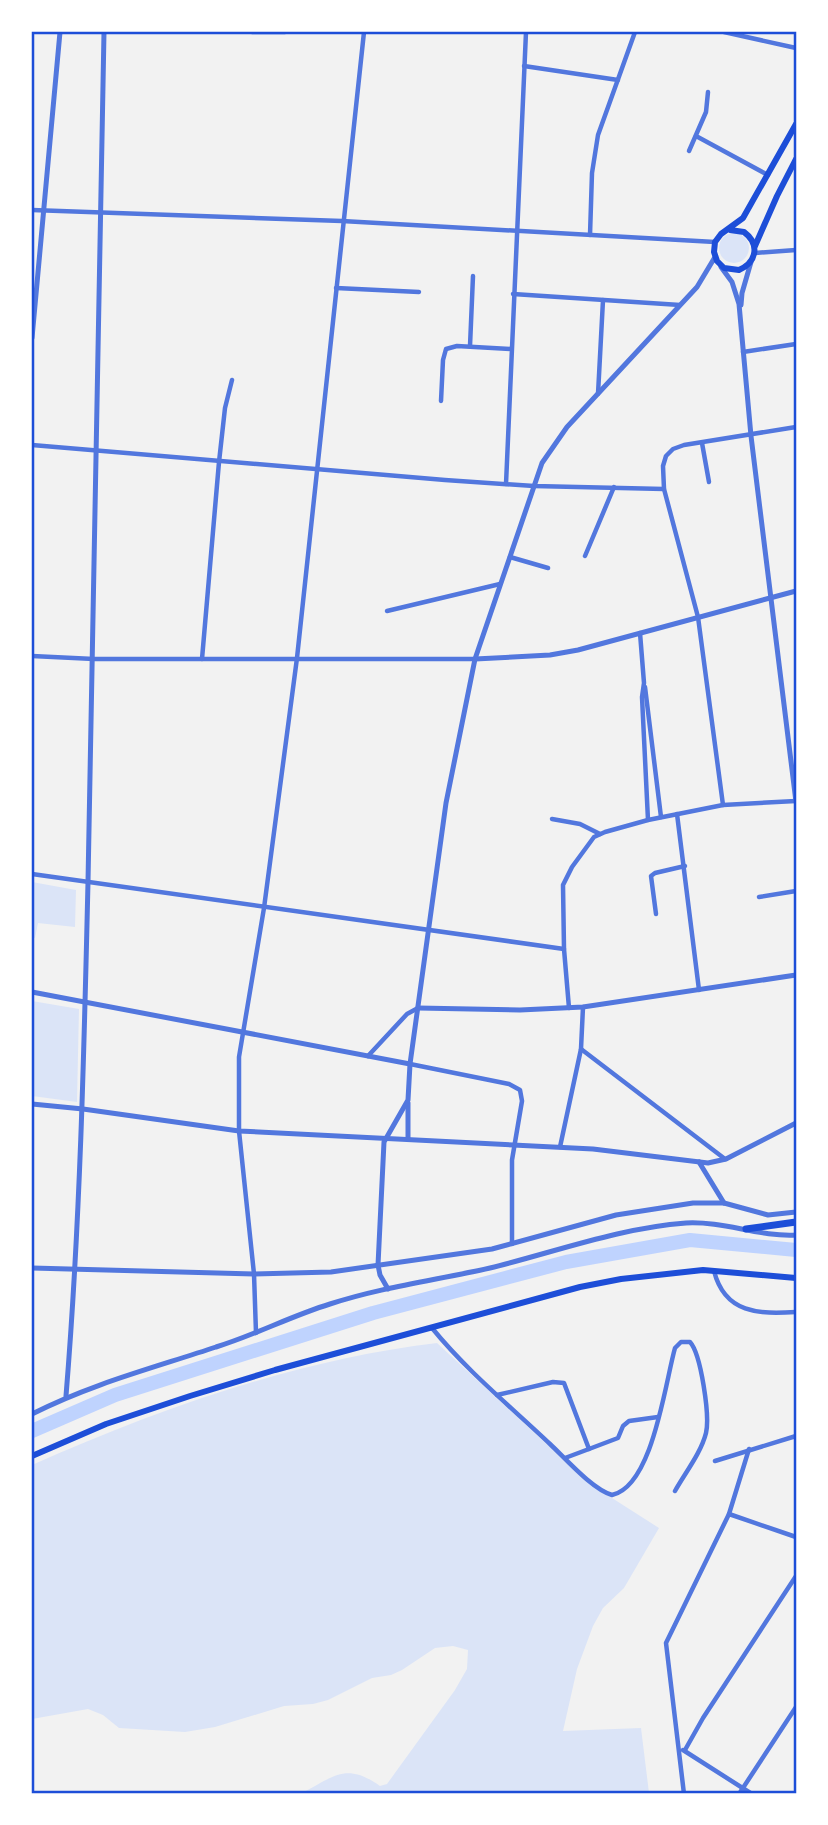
<svg xmlns="http://www.w3.org/2000/svg" width="828" height="1825" viewBox="0 0 828 1825" font-family="Spectral,serif">
  <style>
    .green { fill: #dbe4f7 }
    .lines { fill: none; stroke-linecap: round; stroke-linejoin: round }
    .river { stroke: #bfd3fe; stroke-width: 14 }
    .minor { stroke: #5277de; stroke-width: 4.5 }
    .tertiary { stroke: #5277de; stroke-width: 5 }
    .secondary { stroke: #1d4ed8; stroke-width: 6 }
    .primary { stroke: #1d4ed8; stroke-width: 7 }
    .neatline { fill: none; stroke: #1d4ed8; stroke-width: 2.5 }
  </style>
  <rect width="100%" height="100%" fill="#f2f2f2"/>
  <!-- green -->
  <g class="green">
    <circle cx="734" cy="248" r="15"/>
    <path d="M32,882l44,8 -1,37 -37,-4 -3,15 -3,-1z"/>
    <path d="M32,1001l47,8 -2,93 -45,-6z"/>
    <path d="M437,1343l145,134 19,14 58,37 -35,60 -21,20 -10,18 -16,43 -14,62 78,-3 8,65h-347c33,-17 44,-31 78,-7l7,-2 68,-94 12,-21 1,-19 -15,-4 -18,2 -33,22 -11,5 -19,3 -44,22 -15,4 -29,2 -69,21 -30,5 -66,-4 -16,-13 -15,-6 -56,10v-254c129,-57 264,-105 405,-122z"/>
  </g>
  <g class="lines">
    <!-- river -->
    <path class="river" d="M32,1431l83,-36 258,-82 193,-51 124,-22 106,10"/>
    <!-- minor -->
    <g class="minor">
      <path d="M252,32h33"/>
      <path d="M724,32l72,16"/>
      <path d="M524,66l94,14"/>
      <path d="M696,136l72,39"/>
      <path d="M689,151l17,-39 2,-20"/>
      <path d="M32,210l310,11 373,21"/>
      <path d="M590,235l2,-62 6,-38 37,-103"/>
      <path d="M755,253l41,-3"/>
      <path d="M336,288l83,4"/>
      <path d="M513,294l167,11"/>
      <path d="M470,346l3,-70"/>
      <path d="M743,352l53,-8"/>
      <path d="M598,394l5,-94"/>
      <path d="M441,401l2,-41 3,-11 11,-3 54,3"/>
      <path d="M702,443l7,39"/>
      <path d="M32,445l413,35 89,6 130,3"/>
      <path d="M506,484l20,-452"/>
      <path d="M585,556l29,-69"/>
      <path d="M510,557l38,11"/>
      <path d="M387,611l113,-27"/>
      <path d="M640,633l4,50 -2,14 6,123"/>
      <path d="M32,656l62,3h381"/>
      <path d="M202,659l17,-197 6,-54 7,-28"/>
      <path d="M645,687l16,130"/>
      <path d="M723,805l-25,-188 -34,-128 -1,-23 3,-10 7,-7 11,-4 112,-18"/>
      <path d="M677,814l22,176"/>
      <path d="M552,819l28,5 20,10"/>
      <path d="M32,874l532,75"/>
      <path d="M759,897l37,-6"/>
      <path d="M656,914l-5,-38 4,-3 30,-7"/>
      <path d="M569,1008l-5,-59 -1,-64 9,-18 22,-30 11,-5 43,-12 75,-15 73,-4"/>
      <path d="M581,1049l144,110"/>
      <path d="M368,1056l39,-42 11,-6"/>
      <path d="M410,1064l99,20 11,6 2,11 -10,59v84"/>
      <path d="M560,1147l21,-98 2,-42"/>
      <path d="M714,1271c11,43 45,43 82,41"/>
      <path d="M432,1328c35,43 78,78 118,116 16,15 42,45 62,51 41,-9 53,-112 63,-147l6,-6h9c11,12 20,74 16,91 -5,20 -21,40 -31,58"/>
      <path d="M256,1333l-2,-59 -15,-143v-74l25,-149 33,-250 67,-626"/>
      <path d="M497,1395l56,-13 11,1 25,66 29,-11 5,-12 6,-5 29,-4"/>
      <path d="M565,1458l24,-9"/>
      <path d="M715,1461l81,-25"/>
      <path d="M729,1514l67,23"/>
      <path d="M683,1750l69,44"/>
      <path d="M685,1750l18,-32 93,-142"/>
      <path d="M684,1794l-18,-151 63,-129 20,-65"/>
      <path d="M739,1794l57,-87"/>
    </g>
    <!-- tertiary -->
    <g class="tertiary">
      <path d="M721,267l11,15 7,22 12,132 45,366"/>
      <path d="M741,305l1,-12 9,-31"/>
      <path d="M32,338l28,-306"/>
      <path d="M475,659l75,-4 28,-5 218,-59"/>
      <path d="M32,992l378,72"/>
      <path d="M418,1008l102,2 63,-3 213,-32"/>
      <path d="M408,1103v35"/>
      <path d="M32,1104l51,5 156,22 354,18 115,14 18,-4 70,-36"/>
      <path d="M699,1162l25,41"/>
      <path d="M32,1268l222,6 77,-2 161,-23 124,-34 77,-12h31l44,12 28,-3"/>
      <path d="M388,1289l-8,-14 -2,-10 6,-123 24,-42 2,-36 36,-261 29,-144 67,-196 25,-36 130,-140 18,-30"/>
      <path d="M66,1396c14,-171 18,-342 22,-514 6,-283 10,-567 16,-850"/>
      <path d="M32,1414c59,-30 121,-46 184,-67 39,-12 75,-31 114,-43 52,-17 107,-24 160,-36 65,-16 129,-40 196,-45 38,-2 73,14 110,12"/>
    </g>
    <!-- secondary -->
    <g class="secondary">
      <path d="M730,230l14,2c16,12 13,30 -5,38l-15,-2 -7,-7 -3,-9 1,-10 6,-8 22,-16 53,-94"/>
      <path d="M755,246l22,-50 19,-37"/>
      <path d="M32,1456l74,-32 84,-28 85,-26 305,-83 41,-8 82,-9 93,8"/>
    </g>
    <!-- primary -->
    <path class="primary" d="M746,1229l50,-7"/>
  </g>
  <!-- border -->
  <rect width="828" height="1825" fill="none" stroke="#ffffff" stroke-width="66"/>
  <rect x="33" y="33" width="762" height="1759" class="neatline"/>
</svg>
